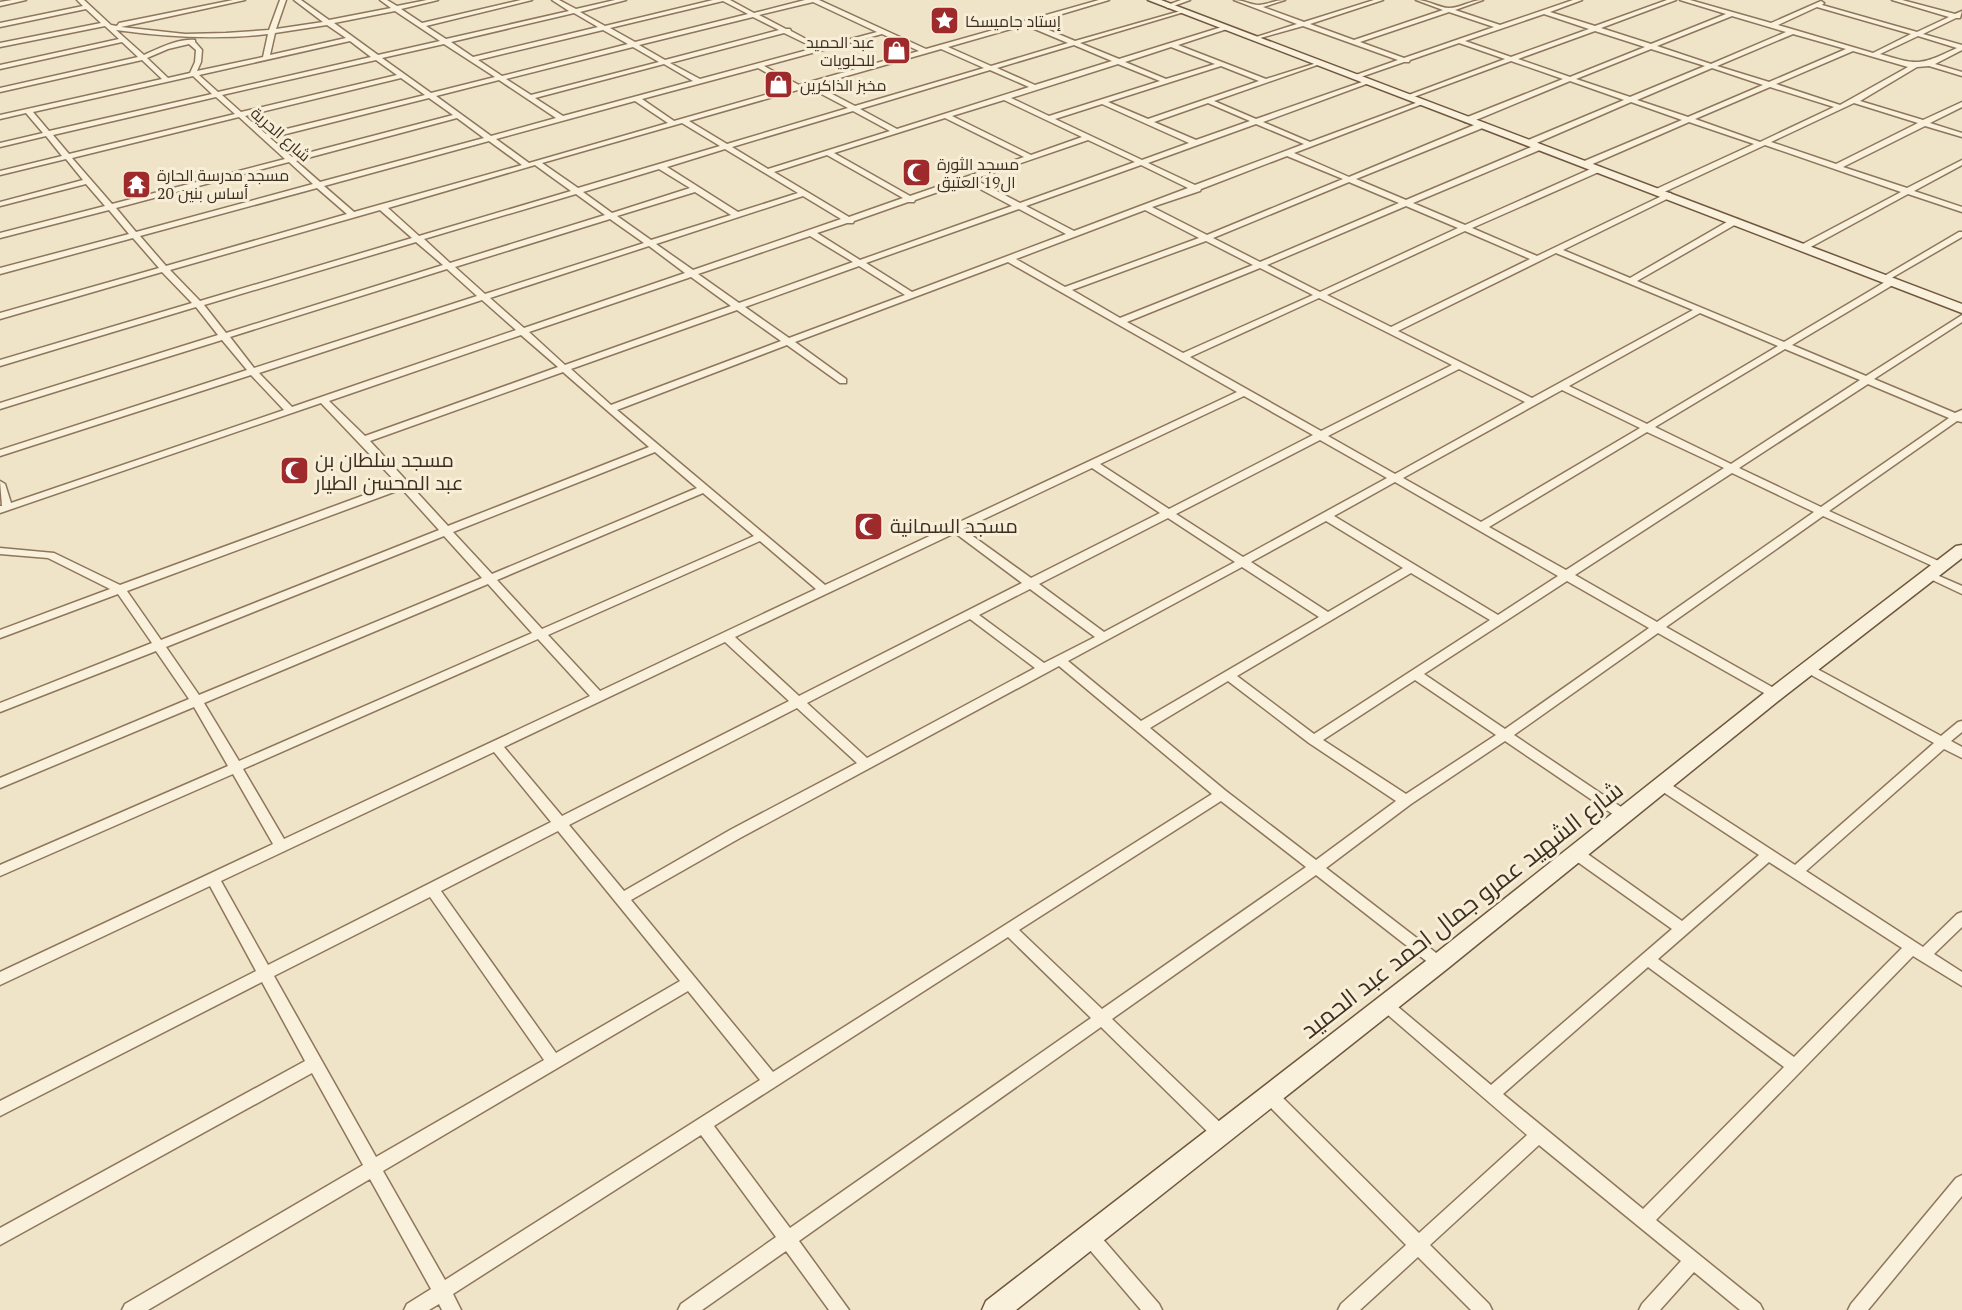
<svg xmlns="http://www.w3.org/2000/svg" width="1962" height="1310" viewBox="0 0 1962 1310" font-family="'PT Serif',Cairo,serif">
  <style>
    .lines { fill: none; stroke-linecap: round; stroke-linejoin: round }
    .street-casing { stroke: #8d765c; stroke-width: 3 }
    .secondary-casing { stroke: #6f573f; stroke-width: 3 }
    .street { fill: #faf1dc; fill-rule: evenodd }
    .secondary { fill: #faf1dc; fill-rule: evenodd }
    .labels { text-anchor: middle; stroke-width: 6; stroke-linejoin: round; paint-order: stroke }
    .far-poi-label { font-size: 16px; fill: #3d2e20; stroke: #f7eed8; text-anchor: start }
    .far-street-label { font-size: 16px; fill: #3d2e20; stroke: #f7eed8 }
    .poi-label { font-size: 20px; fill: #3d2e20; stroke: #f7eed8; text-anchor: start }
    .near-street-label { font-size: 24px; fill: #3d2e20; stroke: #f7eed8 }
  </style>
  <rect width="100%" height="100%" fill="#f0e4c8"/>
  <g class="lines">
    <defs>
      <g id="street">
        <path d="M12,0h14l-26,6v-4z"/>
        <path d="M77,0h7l27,25 6,1 2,-3 114,-23h12l-124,27 64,7 41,-1 43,-3 11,-30h6l-10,29 47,-7 -29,-22h7l28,20 62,-12 -11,-8h7l10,6 30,-6h11l-37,9 21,14 99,-23h11l-106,26 20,13 123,-28 -17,-11h7l17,9 39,-9h11l-46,12 25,14 108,-26h17l24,13 51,-13h14l107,49 173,-49h10l-77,23 43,18 109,-31v2l-104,31 39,16 106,-33 3,2 -1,1 -49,16 88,34 54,-17v2l-106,37 42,18 109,-38h4v2l-106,39 47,20 111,-41h4v2l-131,50 55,24 130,-54h6v4l-129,52 50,21 130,-55h6v4l-129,54 52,22 130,-58h6v4l-129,57 65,28 131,-63h3v4l-108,53 67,28 102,-59h6v4l-101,58 147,61 106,-63h6v4l-104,62 74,31 96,-61v7l-88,57 81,34 7,-3v12l-5,-1 -128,90 116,53 2,2 -6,3 -4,-1 -114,-52 -157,111 113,64 2,3 -2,3h-8l-113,-64 -144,102 116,78 2,3 -2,3h-10l-115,-78 -94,63 -85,64 118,91 2,4 -2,4 -5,2 -5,-2 -118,-92 -204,144 115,110 2,5 -2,5 -6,2 -6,-2 -114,-112 -302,214 50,69h-20l-43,-59 -84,59h-24l3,-6 95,-67 -75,-102 -248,159 8,16h-19l-3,-6 -10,6h-25l3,-6 24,-15 -61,-110 -222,131h-26l3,-6 238,-139 -51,-92 -312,172v-17l305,-167 -43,-79 -262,134v-15l256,-130 -46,-85 -210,99v-13l273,-128 -40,-70 -233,102v-11l228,-99 -34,-59 -194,81v-10l189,-79 -33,-48 -156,61v-9l152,-60 -34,-49 -118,44v-8l110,-41 -62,-31 -48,-4v-6l54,5 66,32 277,-102 -76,-80 -321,110v-7h2l-2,-25 5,3 6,19 273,-93 -33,-35 -251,81v-6l247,-80 -25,-30 -222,69v-6l218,-68 -22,-28 -196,59v-6l192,-57 -30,-31 -162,47v-6l159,-45 -26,-30 -133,36v-6l129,-34 -20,-24 -109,28v-5l105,-27 -19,-22 -86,22v-4l83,-22 -17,-21 -66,16v-4l62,-15 -16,-20 -46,11v-4l43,-10 -17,-20 -26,6v-4l162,-36 -20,-19 -142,32v-4l138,-31 -16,-15 -122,27v-4l119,-26 -14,-13 -105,21v-4l101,-20 -15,-14 -86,18v-4l83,-17zM723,1l25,13 -113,28 -25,-14zM813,2l64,30 -56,15 -30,-16 -1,-2h-4l-27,-14zM395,11l45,30 -62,14 -44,-32zM574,13l24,14 -125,30 -22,-15zM753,17l26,13 -114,30 -26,-15zM327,25l19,13 -76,17 5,-22zM1025,25l43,18 -77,23 -43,-19zM116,30c51,7 101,10 152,4l-5,23 -66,14 4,-9 1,-12 -7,-8v-2c-16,-2 -36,8 -51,15zM603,30l25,14 -126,32 -24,-16zM784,33l31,15 -115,31 -30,-16zM882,34l37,17 -120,34 -35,-19zM350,41l21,16 -153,35 -19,-17zM189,44l7,6 -1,12 -5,11 -22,5 -21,-20 21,-9zM444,44l51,33 -64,16 -49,-35zM1074,45l38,16 -77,24 -38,-17zM633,47l26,15 -128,33 -25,-16zM1171,47l44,17 -49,15 -41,-17zM941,49l43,19 -129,38 -40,-21zM376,60l21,15 -156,37 -19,-17zM664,64l29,17 -130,35 -28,-18zM1118,64l42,17 -111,35 -38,-18zM1221,66l38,15 -111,38 -40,-17zM758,68l35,19 -119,34 -32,-22zM990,70l39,17 -132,42 -37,-20zM193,76l19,18 -163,37 -16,-19zM401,78l24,17 -159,39 -21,-18zM499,80l57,38 -65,18 -55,-40zM808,87l40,21 -121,36 -38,-23zM216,97l19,17 -166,40 -16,-19zM429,98l24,17 -161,42 -22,-19zM1004,100l78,37 -51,18 -79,-39zM635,101l33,22 -139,40 -33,-24zM1208,103l42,18 -54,19 -42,-18zM1102,104l87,39 -47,17 -87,-41zM853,111l37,20 -122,38 -36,-22zM239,117l46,42 -173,45 -40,-46zM457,118l27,20 -164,44 -24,-21zM945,118l79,39 -114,39 -76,-43zM682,123l38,23 -142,42 -36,-25zM1256,124l48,20 -109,41 -47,-22zM1088,140l47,22 -115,41 -46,-24zM489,141l33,24 -168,47 -30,-26zM725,149l73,44 -60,19 -71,-45zM827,155l76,43 -54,19 -75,-45zM1287,156l56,23 -136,56 -55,-28 48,-16 1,-2zM289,162l24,22 -177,48 -20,-24zM535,165l36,26 -152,45 -31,-28zM1141,165l47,23 -114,43 -48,-25zM659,169l31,19 -78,25 -29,-21zM967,182l45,24 -152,54 -43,-27 30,-10h6l1,-2 54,-19h6l1,-2zM1349,182l50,21 -139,59 -47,-24zM317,188l30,26 -181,52 -26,-30zM695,192l36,23 -80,25 -34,-24zM576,194l29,21 -155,48 -26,-24zM803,196l38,23 -148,51 -37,-26zM1406,206l52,22 -138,64 -53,-27zM1019,209l47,25 -154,58 -46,-29zM380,210l32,28 -212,63 -30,-31zM1145,210l54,28 -134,49 -49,-28zM610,219l34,24 -159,51 -30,-27zM1465,231l65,28 -139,68 -64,-32zM810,236l43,26 -114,41 -41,-29zM1206,241l47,24 -133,53 -48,-28zM416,242l27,23 -217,68 -22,-28zM649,246l36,27 -161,55 -34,-30zM1556,253l137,57 -161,88 -134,-67zM1008,262l229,130 -412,193 -208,-175 170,-65 53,38h6v-4l-51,-37zM859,266l46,29 -116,43 -44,-31zM1260,268l53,27 -130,58 -56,-31zM447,269l30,27 -223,72 -24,-31zM691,277l40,29 -166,59 -36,-33zM1319,298l133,67 -131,66 -131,-74zM482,300l34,30 -224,77 -33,-34zM737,310l44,31 -170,64 -40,-36zM1700,313l78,33 -131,78 -78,-38zM521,335l37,32 -193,69 -36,-35zM1785,349l75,31 -129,84 -76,-37zM1459,369l66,33 -130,72 -67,-38zM563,372l86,75 -201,79 -78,-85zM1868,384l81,34 -128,89 -82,-39zM1562,390l78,38 -159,94 -78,-44zM1244,396l69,39 -144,74 -69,-45zM1647,432l77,36 -158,102 -77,-43zM1320,440l67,38 -144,79 -67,-43zM655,452l42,36 -205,86 -39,-42zM1092,468l68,45 -129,65 -68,-49zM1732,473l82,39 -157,110 -82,-47zM1395,482l163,94 -60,39 -164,-99zM402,489l37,41 -278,110 -34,-49zM703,493l51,43 -212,93 -45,-49zM1168,518l67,44 -131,70 -65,-48zM1326,521l77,47 -75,44 -77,-50zM955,533l67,50 -223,113 -64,-59zM444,536l38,42 -283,117 -33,-48zM760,541l56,48 -216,102 -52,-56zM1242,567l77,50 -178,104 -73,-60zM1411,573l79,47 -176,114 -77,-58zM1567,581l82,47 -144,101 -81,-55zM488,584l44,49 -293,128 -35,-58zM1030,589l65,48 -51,26 -65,-48zM970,619l65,49 -168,90 -60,-55zM538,639l52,57 -306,143 -41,-70zM725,642l64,59 -227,115 -58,-69zM1059,666l153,128 -439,278 -142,-172 109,-62zM1415,680l81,55 -90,59 -83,-54zM1228,681l81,62 87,58 -80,59 -90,-69 -76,-63zM797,708l60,55 -127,67 -106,61 -55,-66zM494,752l57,70 -283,143 -47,-84zM1221,801l85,66 -204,142 -83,-79zM558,831l122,150 -124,72 -115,-162zM430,897l114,163 -168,97 -102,-181zM1008,937l83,81 -301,210 -76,-102zM688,991l72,89 -315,200 -62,-109z"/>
        <path d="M1181,0h9l-22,8 -3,-2z"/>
        <path d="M1234,0c9,0 17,5 25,5 9,-1 17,-5 26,-5l-22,7 41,15 70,-22h9l-73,24 44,16 89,-30 -27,-10c12,0 23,8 33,8 12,0 22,-8 34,-8l-28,10 45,15 73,-25h9l-32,12 45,14 72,-26h9l-75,28 50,16 75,-30 -46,-14h10l81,23 50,-22 3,2 -2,2 95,27 32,-15 -57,-17h10l53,14 7,-3 -2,7h-4l-33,16 39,11v5l-27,14 27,8v4l-33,-10 -12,1 -57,34 63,19 39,-18v5l-32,16 32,10v4l-37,-11 -82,41 64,21 55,-28v5l-48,26 48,16v5l-54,-18 -101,55h-6v-4l100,-53 -136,-47 -105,49h-6v-4l100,-46 -65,-22 -101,44h-6v-4l100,-42 -51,-18 -99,43h-6v-4l98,-41 -54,-19 -99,41h-6v-4l98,-39 -52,-18 -103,38 -2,-1v-2l99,-37 -46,-16 -49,17 -1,2h-5l-49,17 -2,-1v-2l45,-16 -95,-34 -50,14v-2l44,-14zM1817,7l94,27 -38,19 -95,-28zM1449,12l45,15 -90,31 -44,-16zM1544,14l45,15 -78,28 -46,-16zM1732,16l54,16 -75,32 -54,-18zM1595,31l50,16 -75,30 -52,-18zM1793,34l53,15 -77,33 -52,-16zM1918,36l39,12c-37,17 -37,18 -77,6zM1651,49l54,17 -75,31 -54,-18zM1853,51l55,16 -68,38 -64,-21zM1712,68l51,17 -75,32 -51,-17zM1770,87l64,20 -74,35 -65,-23zM1854,103l64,20 -82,41 -65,-22z"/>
        <path d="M1959,232h3v5l-74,43 -7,-2z"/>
        <path d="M1930,572l32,14v8l-36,-17 -2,-2 2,-2z"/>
        <path d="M1808,664l133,72 17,-14 4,-1v11l-11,9 11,6v11l-18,-9 -138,122 117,76 34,-33 5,-2v15l-28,27 28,18v14l-49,-30 -257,264 104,84 3,6h-23l-46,-38 -34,38h-21l3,-6 39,-43 -142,-116 -109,100 59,59 3,6h-21l-53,-53 -58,53h-22l3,-6 65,-59 -142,-144 -2,-5 2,-5 6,-2 6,2 143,142 108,-98 -146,-126 -3,-4 3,-4 5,-2 5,2 100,84 181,-156 -100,-71 -2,-4 2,-4 5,-1 5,1 100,71 77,-66 -102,-67 -2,-3 2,-3h10l128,83 139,-122 -130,-72 -2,-3 2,-3zM1769,862l133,86 -108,109 -136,-98zM1648,967l136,100 -141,142 -140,-115z"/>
        <path d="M1962,1175v21l-94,114h-20l3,-6 105,-126z"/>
        <path d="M1089,1228l6,2 64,74 3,6h-21l-58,-68 -3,-6 3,-6z"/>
      </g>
      <g id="secondary">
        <path d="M1148,0h13l801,304v9z"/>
        <path d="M1962,545v13l-180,140 -335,271 -431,341h-34l4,-9 445,-344 337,-267 188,-144z"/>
      </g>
    </defs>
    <!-- street casing -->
    <use href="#street" class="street-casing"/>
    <!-- secondary casing -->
    <use href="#secondary" class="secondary-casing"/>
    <!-- street -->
    <use href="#street" class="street"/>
    <!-- secondary -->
    <use href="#secondary" class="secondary"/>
  </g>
  <!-- icons -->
  <defs>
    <symbol id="sight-square" viewBox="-11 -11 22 22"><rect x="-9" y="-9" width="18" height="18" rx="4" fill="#9e2a2b" stroke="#f7eed8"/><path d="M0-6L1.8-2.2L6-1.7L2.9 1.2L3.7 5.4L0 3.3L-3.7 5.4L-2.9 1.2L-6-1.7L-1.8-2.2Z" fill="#fff"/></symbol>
    <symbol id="shop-square" viewBox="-11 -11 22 22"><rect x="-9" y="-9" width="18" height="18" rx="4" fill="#9e2a2b" stroke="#f7eed8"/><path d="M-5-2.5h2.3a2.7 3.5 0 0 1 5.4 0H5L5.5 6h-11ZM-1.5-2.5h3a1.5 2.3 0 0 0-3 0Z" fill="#fff"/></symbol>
    <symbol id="mosque-square" viewBox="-11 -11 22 22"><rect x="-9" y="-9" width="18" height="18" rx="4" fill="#9e2a2b" stroke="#f7eed8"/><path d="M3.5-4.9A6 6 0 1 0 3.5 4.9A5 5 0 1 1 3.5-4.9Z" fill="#fff"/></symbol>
    <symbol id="temple-square" viewBox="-11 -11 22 22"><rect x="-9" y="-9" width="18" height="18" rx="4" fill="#9e2a2b" stroke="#f7eed8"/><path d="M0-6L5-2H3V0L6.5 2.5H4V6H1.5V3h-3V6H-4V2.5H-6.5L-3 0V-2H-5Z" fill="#fff"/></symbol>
  </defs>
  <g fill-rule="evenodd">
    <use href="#sight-square" x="928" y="4" width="33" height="33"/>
    <use href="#shop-square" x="880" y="34" width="33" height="33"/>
    <use href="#shop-square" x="762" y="68" width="33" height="33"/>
    <use href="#mosque-square" x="900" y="156" width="33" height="33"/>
    <use href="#temple-square" x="120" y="168" width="33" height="33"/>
    <use href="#mosque-square" x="278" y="454" width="33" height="33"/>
    <use href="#mosque-square" x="852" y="510" width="33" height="33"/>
  </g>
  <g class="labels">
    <!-- far-poi labels -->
    <g class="far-poi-label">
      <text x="965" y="27">إستاد جاميسكا</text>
      <text x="875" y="48" text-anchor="end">عبد الحميد<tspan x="875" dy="18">للحلويات</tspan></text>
      <text x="800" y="91">مخبز الذاكرين</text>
      <text x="937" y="170">مسجد الثورة<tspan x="937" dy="18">ال19 العتيق</tspan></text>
      <text x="157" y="181">مسجد مدرسة الحارة<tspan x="157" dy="18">20 أساس بنين</tspan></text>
    </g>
    <!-- far-street labels -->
    <g class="far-street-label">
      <text transform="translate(281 134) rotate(41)" y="6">شارع الحرية</text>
    </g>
    <!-- poi labels -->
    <g class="poi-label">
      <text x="315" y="467">مسجد سلطان بن<tspan x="315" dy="23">عبد المحسن الطيار</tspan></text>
      <text x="890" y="533">مسجد السمانية</text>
    </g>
    <!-- near-street labels -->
    <g class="near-street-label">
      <text transform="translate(1462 910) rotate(-38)" y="8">شارع الشهيد عمرو جمال احمد عبد الحميد</text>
    </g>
  </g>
</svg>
